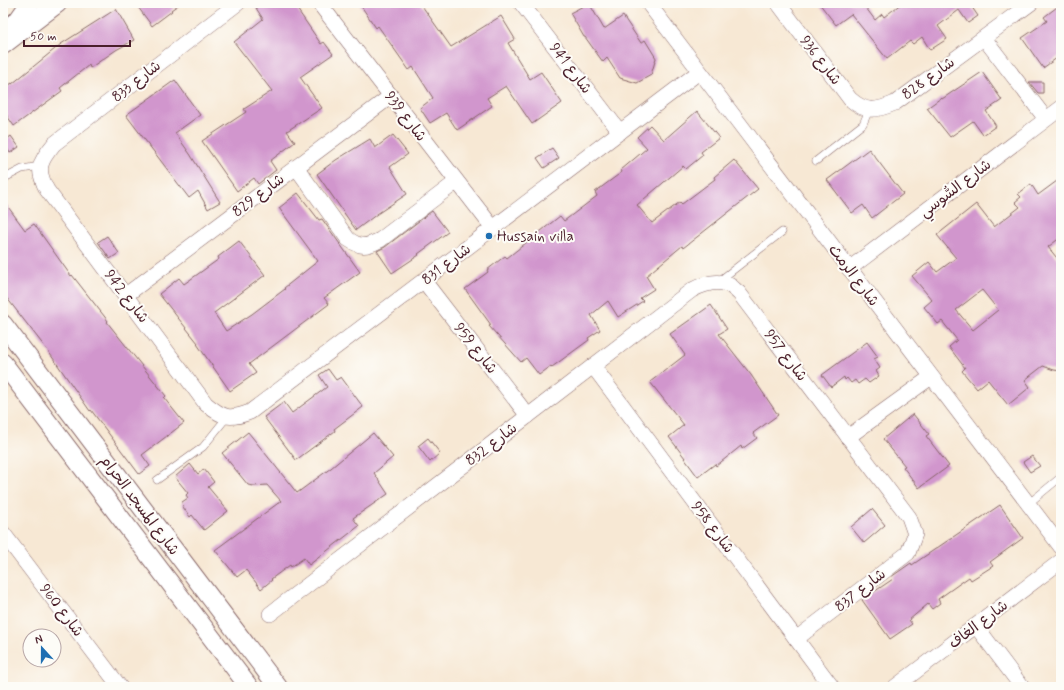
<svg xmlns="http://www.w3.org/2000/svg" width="1064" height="690" viewBox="0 0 1064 690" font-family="Mynerve,'Playpen Sans Arabic',sans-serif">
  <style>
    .building { fill: #d196cd; fill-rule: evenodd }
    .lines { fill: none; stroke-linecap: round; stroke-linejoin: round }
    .service-casing { stroke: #876566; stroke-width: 8 }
    .minor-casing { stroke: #876566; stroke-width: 16 }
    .tertiary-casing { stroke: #876566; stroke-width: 20 }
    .service { stroke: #fff; stroke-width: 7 }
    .minor { stroke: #fff; stroke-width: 15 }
    .tertiary { stroke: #fff; stroke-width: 18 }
    .poi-dot { fill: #1f6fb2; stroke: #fdfcf7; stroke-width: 1.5 }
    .labels { text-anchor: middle; stroke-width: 4; stroke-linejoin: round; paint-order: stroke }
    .street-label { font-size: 15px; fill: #4a1f2b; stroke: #fdfcf7 }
    .poi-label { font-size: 15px; fill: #4a1f2b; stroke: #fdfcf7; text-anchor: start }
  </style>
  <rect width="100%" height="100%" fill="#fdfcf7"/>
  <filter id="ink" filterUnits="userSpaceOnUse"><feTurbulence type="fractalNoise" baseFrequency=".025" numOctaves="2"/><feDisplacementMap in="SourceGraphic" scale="8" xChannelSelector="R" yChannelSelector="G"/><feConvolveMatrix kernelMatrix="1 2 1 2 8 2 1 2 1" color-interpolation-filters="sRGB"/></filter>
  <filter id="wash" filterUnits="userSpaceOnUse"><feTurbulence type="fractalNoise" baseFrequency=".012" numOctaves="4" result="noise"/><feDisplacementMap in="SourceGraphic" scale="16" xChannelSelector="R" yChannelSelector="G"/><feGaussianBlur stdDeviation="0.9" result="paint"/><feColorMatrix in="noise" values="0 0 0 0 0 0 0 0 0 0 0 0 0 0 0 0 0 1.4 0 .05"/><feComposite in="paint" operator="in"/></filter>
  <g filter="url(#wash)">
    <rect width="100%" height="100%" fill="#f7e8d4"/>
    <g id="blocks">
      <!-- building -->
      <g class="building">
        <path d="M135,3h46l-10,7 1,1 -20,15z"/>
        <path d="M263,3h30l28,41 3,-2 9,12 -33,23 22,31 -35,23 8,11 -25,19 6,9 -18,14 -4,-6 -17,13 -35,-50 44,-29 -2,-3 28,-18 -38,-49 29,-23 -7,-11z"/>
        <path d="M359,3h61l31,44 50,-31 14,23 -7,4 22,36 11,-7 21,31 -30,21 -26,-38 -19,12 5,8 -35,24 -11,-17 -16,10 -10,-15 13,-10 -20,-31 -4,3 -31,-44 -2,2z"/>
        <path d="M589,3l15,26 19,-13 18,27 4,-3 11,18 -5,17 -14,8 -17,-5 -13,-20 -4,4 -18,-25h-1l-14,-24z"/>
        <path d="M819,3h46l-2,1 12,16 7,-6 2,3 18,-14h67l9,13 -10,7 -9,-13 -21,16 9,13 -17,11 -8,-13 -9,7 -3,-3 -23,18 -36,-45 -15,11z"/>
        <path d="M1061,4v51l-18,13 -21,-30 25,-17 -3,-4z"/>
        <path d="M116,9l18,31 -18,10 -26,18 -1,-3 -29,23 2,3 -48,35 -11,-16v-21l9,-6v1l49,-40z"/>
        <path d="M982,72l20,28 -16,11 10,15 -13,9 -10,-14 -23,16 -23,-29 14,-10 1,1z"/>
        <path d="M175,80l25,35 -25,18 15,21 30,48 -12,7 -10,-18 -9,7 -63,-83z"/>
        <path d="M1029,82h14v11h-5z"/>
        <path d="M697,111l22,27 -18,14 2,3 -17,14 -3,-3 -46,39 15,18 28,-21 2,2 33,-25 -1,-2 20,-17 24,29 -75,59 -1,-2 -36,30 8,13 -14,9 3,3 -25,16 -10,-16 -17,14 9,15 -12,8 1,2 -37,27 -1,-1 -12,9 -13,-17 -5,4 -32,-36 2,-1 -26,-36 23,-17 -1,-2 18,-14 2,2 53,-42 4,5 33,-25 -2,-4 27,-20 -1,-2 26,-22 -10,-11 13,-12 14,15z"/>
        <path d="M393,135l15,19 -18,13 17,27 -30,20 -21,16 -39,-56 19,-14 34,-21 5,9z"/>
        <path d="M11,136l8,11 -9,6 -7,-11z"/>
        <path d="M552,148l7,10 -15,10 -7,-10z"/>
        <path d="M869,149l34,45 -31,24 -9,-13 -11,8 -25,-33z"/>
        <path d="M1061,178v59l-13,10 13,16v108l-7,-1 -11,-4 -18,14 5,7 -22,18 -20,-25 -11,9 -15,-18 3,-3 -16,-21 8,-7 -15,-19 -4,3 -14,-17 8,-7 -20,-24 17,-14 8,10 19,-14 -19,-23 39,-31 18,23 26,-20 -5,-5 6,-5 -3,-3 13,-10 7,11zM982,290l16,20 -25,20 -17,-20z"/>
        <path d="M298,193l21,27 3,-1 38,53 -36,26 5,6 -80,60 7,9 -26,18 -33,-47 1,-1 -39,-49 20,-16 5,6 35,-25 -1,-2 21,-16 26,34 -51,38 12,18 26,-17 33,-25 -1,-1 34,-27 -39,-53z"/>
        <path d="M3,200l22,30 9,-6 37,52 1,-1 36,46 -1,1 23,29 36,45 -2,2 20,25 -42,32 8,11 -11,8 -48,-64 -1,1 -42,-60 -45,-58z"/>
        <path d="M432,211l16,21 -30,22 1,1 -27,18 -15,-22 8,-4z"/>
        <path d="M107,236l12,17 -9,6 -12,-17z"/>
        <path d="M711,305l16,24 -8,5 32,41 27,40 -25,18 4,5 -15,11 -1,-3 -25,20 -1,-2 -17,13 -14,-19h1l-16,-21 15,-12 -34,-43 35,-27 -15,-21z"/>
        <path d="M867,342l11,15 -4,2 6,9 -4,3 3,5 -10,7 -4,-4 -7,5 -3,-4 -4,3 -4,-5 -2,2 -1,-3 -13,10 -9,-12z"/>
        <path d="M328,369l8,11 5,-3 22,30 -29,22 1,2 -39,29 -32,-43 20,-15 8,11 35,-26 -8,-12z"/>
        <path d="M913,414l16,20 -3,2 23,30 -30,22 -16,-21 2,-1 -22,-27z"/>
        <path d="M248,432l49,61 34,-25 42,-35 20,24 -19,16 14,21 -35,24 6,8 -50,39 -5,-7 -13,9 -1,-2 -19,14 1,1 -11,9 -15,-19 -9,7 -22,-27 66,-49 -14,-16 -13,1 -6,-1 -26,-32z"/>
        <path d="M428,438l12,15 -10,9 -12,-16z"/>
        <path d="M1032,456l8,10 -10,6 -7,-10z"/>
        <path d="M190,464l8,10 6,-5 10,13 -6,5 20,24 -24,19 -12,-15 -2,2 -7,-10 -1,-5 6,-4 -2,-3 2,-2 -13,-16z"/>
        <path d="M1000,505l23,33 -33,24 3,4 -22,14 -2,-3 -31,22 2,4 -8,6 -4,-5 -19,16 3,4 -22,15 -28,-39 31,-21 -2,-2 20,-14 1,2z"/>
        <path d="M872,509l13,16 -21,18 -13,-16z"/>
      </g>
    </g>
  </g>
  <g filter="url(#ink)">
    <use href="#blocks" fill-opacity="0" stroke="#876566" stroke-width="1"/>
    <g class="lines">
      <defs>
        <g id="service">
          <path d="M816,161l47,-37 6,-14"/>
          <path d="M3,179l19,-10 18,-3"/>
          <path d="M719,281l63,-49"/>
          <path d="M157,480l46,-33 24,-30"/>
          <path d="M1028,504l33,-27"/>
        </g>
        <g id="minor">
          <path d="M238,3l-184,141c-15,18 -18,25 -7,46l159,214c17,14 24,16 44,8l449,-340"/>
          <path d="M319,3l174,225"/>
          <path d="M521,3l99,129"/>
          <path d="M648,3l413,544"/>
          <path d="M778,3l72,96c16,14 26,12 45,4l136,-100"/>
          <path d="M984,38l62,81"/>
          <path d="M296,167l52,72c13,9 18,8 32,1l76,-58"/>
          <path d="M849,269l212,-161"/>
          <path d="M424,281l104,135"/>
          <path d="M126,295l265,-199"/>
          <path d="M593,366l239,321"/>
          <path d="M848,437l83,-60"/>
          <path d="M3,533l117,154"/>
          <path d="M270,614l422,-324c11,-6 24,-11 37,-5 4,2 7,6 10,8l170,224 6,17 -7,19 -112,86"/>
          <path d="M976,626l46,61"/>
          <path d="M895,687l166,-126"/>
        </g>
        <g id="tertiary">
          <path d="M5,30l13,-10 12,-17"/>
          <path d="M3,45l55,-42"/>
          <path d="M3,324l275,363"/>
          <path d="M3,363l246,324"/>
        </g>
      </defs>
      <!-- service casing -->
      <use href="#service" class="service-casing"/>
      <!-- minor casing -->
      <use href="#minor" class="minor-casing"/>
      <!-- tertiary casing -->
      <use href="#tertiary" class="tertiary-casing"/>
      <!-- service -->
      <use href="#service" class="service"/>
      <!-- minor -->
      <use href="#minor" class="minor"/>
      <!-- tertiary -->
      <use href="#tertiary" class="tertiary"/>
    </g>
  </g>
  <!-- markers -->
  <circle class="poi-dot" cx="489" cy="236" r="4"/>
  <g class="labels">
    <!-- street labels -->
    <g class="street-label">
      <text transform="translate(821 60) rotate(53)" y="5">شارع 936</text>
      <text transform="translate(571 68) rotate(53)" y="5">شارع 941</text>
      <text transform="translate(928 78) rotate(-36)" y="5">شارع 828</text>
      <text transform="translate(136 81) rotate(-38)" y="5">شارع 833</text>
      <text transform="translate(406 116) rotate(53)" y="5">شارع 939</text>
      <text transform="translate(955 188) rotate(-37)" y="5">شارع السُّوسي</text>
      <text transform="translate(258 195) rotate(-37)" y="5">شارع 829</text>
      <text transform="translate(446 264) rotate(-37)" y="5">شارع 831</text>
      <text transform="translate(854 275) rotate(53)" y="5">شارع الرمث</text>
      <text transform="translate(127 296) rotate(53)" y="5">شارع 942</text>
      <text transform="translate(476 348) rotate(52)" y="5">شارع 959</text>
      <text transform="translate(786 355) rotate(53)" y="5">شارع 957</text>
      <text transform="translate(491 444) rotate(-37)" y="5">شارع 832</text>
      <text transform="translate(140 505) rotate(53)" y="5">شارع المسجد الحرام</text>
      <text transform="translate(713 527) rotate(53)" y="5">شارع 958</text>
      <text transform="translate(860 590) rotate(-38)" y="5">شارع 837</text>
      <text transform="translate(62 610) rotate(53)" y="5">شارع 960</text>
      <text transform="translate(978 624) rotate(-37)" y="5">شارع الغاف</text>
    </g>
    <!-- poi labels -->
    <g class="poi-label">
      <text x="497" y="241">Hussain villa</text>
    </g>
  </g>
  <!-- margin -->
  <rect width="1064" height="690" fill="none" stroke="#fdfcf7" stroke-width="16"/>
  <!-- north arrow -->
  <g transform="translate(42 648) rotate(339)"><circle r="19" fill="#fdfcf7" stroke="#b5a4a5"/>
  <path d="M0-3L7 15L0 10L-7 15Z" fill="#1f6fb2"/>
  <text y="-6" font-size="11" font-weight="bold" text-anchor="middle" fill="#4a1f2b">N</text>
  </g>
  <!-- scale -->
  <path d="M24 40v6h106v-6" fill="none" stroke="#4a1f2b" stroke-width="2"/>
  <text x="30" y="40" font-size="12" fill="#4a1f2b" stroke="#fdfcf7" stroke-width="3" paint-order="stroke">50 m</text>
</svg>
